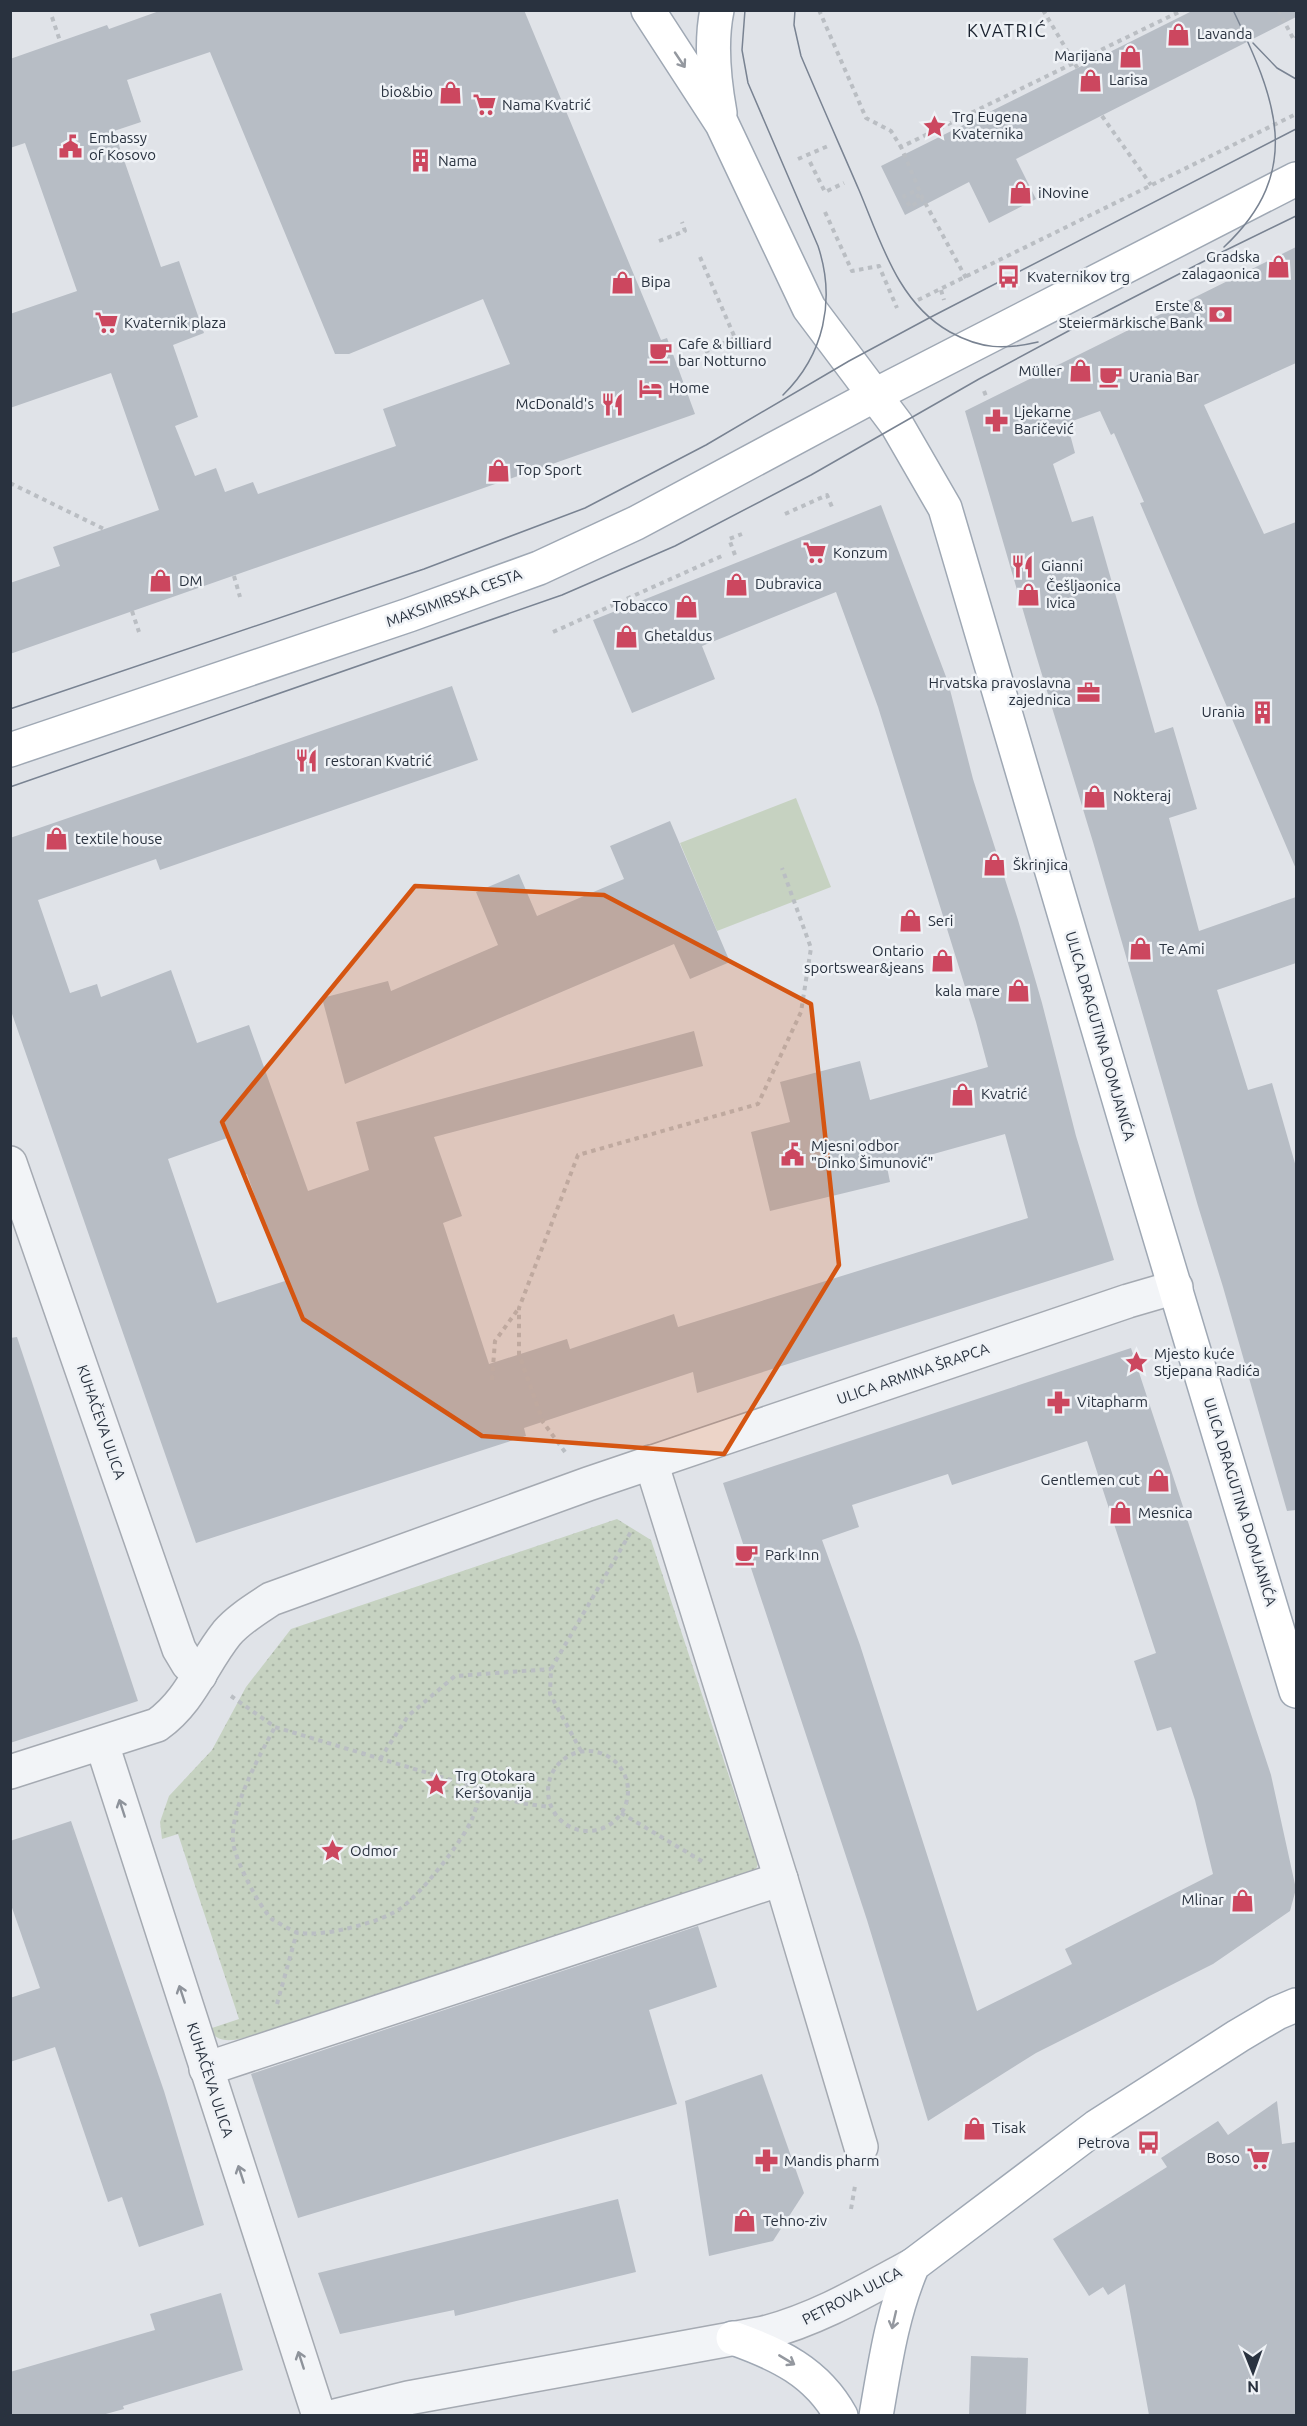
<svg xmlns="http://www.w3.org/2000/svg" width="1307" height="2426" viewBox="0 0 1307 2426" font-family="Ubuntu,sans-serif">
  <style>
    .park { fill: url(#park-dots) }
    .pitch { fill: #c6d2c1 }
    .building { fill: #b7bdc5; fill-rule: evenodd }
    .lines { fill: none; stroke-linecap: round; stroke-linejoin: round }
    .minor-casing { stroke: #a5aab2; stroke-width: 36 }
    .major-casing { stroke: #9fa8b4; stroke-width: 36 }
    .path { stroke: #babec3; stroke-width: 4; stroke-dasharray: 4.5 4.5; stroke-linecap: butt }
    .minor { stroke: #f2f4f7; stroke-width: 33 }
    .major { stroke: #fff; stroke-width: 33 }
    .tram { stroke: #798392; stroke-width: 1.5 }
    .oneway { stroke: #94989f }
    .oneway2 { stroke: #8e939b }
    .marked { fill: #d55511; fill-opacity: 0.2; stroke: #d55511; stroke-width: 4.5; stroke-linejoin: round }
    .labels { text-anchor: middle; stroke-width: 5; stroke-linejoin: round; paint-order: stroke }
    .poi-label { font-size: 15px; fill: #29323f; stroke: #eff2f6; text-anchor: start }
    .street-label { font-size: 15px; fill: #29323f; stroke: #eff2f6 }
    .quarter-label { font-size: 18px; letter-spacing: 1.5px; fill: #1b2330; stroke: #eff2f6 }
  </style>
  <defs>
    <pattern id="park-dots" width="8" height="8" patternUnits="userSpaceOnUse" patternTransform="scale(1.5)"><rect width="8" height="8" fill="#c6d2c1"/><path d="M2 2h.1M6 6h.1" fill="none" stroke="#aab5a7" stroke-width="1.8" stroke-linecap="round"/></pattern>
  </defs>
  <rect width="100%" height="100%" fill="#e0e3e8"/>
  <!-- park -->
  <path class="park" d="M617,1519l34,21 107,324 -2,5 -8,9 -490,156c-17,4 -38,14 -49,-5l30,-10 -61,-185 -16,5 -2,-17 9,-26 43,-46 34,-63 45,-58z"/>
  <!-- pitch -->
  <path class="pitch" d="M796,798l35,89 -114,44 -37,-88z"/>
  <!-- building -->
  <g class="building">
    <path d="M162,10h362l137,330 6,-2 28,76 -685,240v-71l50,-17 -7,-19 106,-37 -48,-137 -101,35v-94l67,-23 -52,-148 -15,5v-89l97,-34 2,4zM210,52l125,302h14l134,-55 27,65 -127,45 13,37 -138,48 -5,-12 -28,10 -9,-24 -21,8 -20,-50 23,-9 -25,-72 31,-12 -25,-72 -18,6 -47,-136 27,-9 -14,-42z"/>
    <path d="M1194,10h102v7l-280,142 20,40 -47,24 -20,-41 -64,33 -24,-49z"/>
    <path d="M1296,247v116l-92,42 60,129 32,-12v347l-156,-366 4,-1 -30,-69 -3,2 -11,-24 -33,12 8,30 -22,11 19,58 21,-6 62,217 18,-6 24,82 -28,9 30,113 97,-34v66l-79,27 31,100 24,-7 24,84v343l-9,1 -64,-224 -25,-81 -105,-364 -57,-187 -71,-244z"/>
    <path d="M881,505l67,177 25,97 45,141 24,83 34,133 38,124 -417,133 -4,-21 -169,56 2,8 -330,107 -186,-535v-170l442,-152 26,74 -318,110 -4,-11 -118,41 32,93 27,-9 4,13 70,-27 26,73 52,-18 59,166 61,-21 -13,-48 338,-91 9,35 -269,71 28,79 -19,7 46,141 78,-25 3,10 104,-35 4,13 350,-109 -23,-84 -118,33 3,15 -120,29 -19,-79 39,-10 -10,-40 80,-21 10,39 118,-33 -12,-45 -98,-315 -42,-115 -134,54 13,33 -83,34 -39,-93zM230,1137l15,38 2,-1 38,107 -68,22 -49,-144z"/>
    <path d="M670,821l60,141 -40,17 -16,-35 -329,140 -23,-86 66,-17 3,10 107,-46 -22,-53 43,-18 18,42 87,-37 -14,-33z"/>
    <path d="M17,1337l121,364 -128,42v-405z"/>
    <path d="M1131,1348l140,427 25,114 -6,22 -77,53 -177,89 -108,68 -61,-201 -144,-437zM1087,1441l69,212 -22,8 23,70 14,-4 24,73 18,74 -148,75 7,15 -95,47 -117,-366 -38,-105 37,-13 -7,-22 96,-31 4,11z"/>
    <path d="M71,1821l93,270 40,134 -65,22 -17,-50 -14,5 -53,-155 -45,15v-64l30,-10 -30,-86v-61z"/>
    <path d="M698,1926l19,61 -68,23 28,94 -379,114 -47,-144z"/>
    <path d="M762,2074l42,119 -31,48 -64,15 -24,-155z"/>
    <path d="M1277,2101l5,43 14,-2v273h-147l-24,-131 -17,11 -5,-8 -14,9 -36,-57 114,-72 -6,-9 57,-37 10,14z"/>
    <path d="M618,2199l18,73 -181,44 -1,-6 -114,24 -22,-61z"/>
    <path d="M221,2293l22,77 -120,36 1,3 -22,6h-92v-43l145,-42 -5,-16z"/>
    <path d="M971,2356l57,2 -2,57h-57z"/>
  </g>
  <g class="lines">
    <defs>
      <g id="minor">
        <path d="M10,1163l169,486 9,15 12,11"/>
        <path d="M651,1462l130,417 80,268"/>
        <path d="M102,1744l217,672"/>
        <path d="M10,1772l147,-47c34,-24 45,-61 70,-92 12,-14 29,-24 44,-34l317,-115 540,-183 48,-14"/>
        <path d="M206,2069l575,-190"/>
        <path d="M335,2416l73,-18 356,-65c54,-14 101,-42 149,-68"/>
      </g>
      <g id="major">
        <path d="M648,10l74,114 87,184 88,117 48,83 192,653 159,530"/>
        <path d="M717,10c-7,34 -3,70 3,103"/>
        <path d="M10,750l399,-135 130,-47 97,-45 239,-128 421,-216"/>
        <path d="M733,2338c45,16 84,34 108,78"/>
        <path d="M876,2416c9,-52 16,-103 37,-151l183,-138 142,-91 39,-23 19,-8"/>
      </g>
    </defs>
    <!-- minor casing -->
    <use href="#minor" class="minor-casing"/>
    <!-- major casing -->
    <use href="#major" class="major-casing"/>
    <!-- path -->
    <g class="path">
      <path d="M819,10l47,108 25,13 10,16"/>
      <path d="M1043,10l35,59"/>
      <path d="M1278,10l16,30 2,-2"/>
      <path d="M52,17l8,24"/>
      <path d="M1102,116l49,69"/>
      <path d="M798,159l30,-13"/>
      <path d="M810,162l15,30 19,-9"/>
      <path d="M919,198l-4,-7 -11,5 6,11 13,-8"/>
      <path d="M825,212l27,59 27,-5 18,42"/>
      <path d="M659,241l26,-10 -3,-9"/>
      <path d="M700,257l35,81 -32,15"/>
      <path d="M966,278l-43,-79 -22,-52 282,-137"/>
      <path d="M941,290l3,10"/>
      <path d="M918,300l378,-186"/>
      <path d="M984,391l2,5"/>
      <path d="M10,483l94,46"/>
      <path d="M785,514l42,-19 5,12"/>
      <path d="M735,555l-6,-16 13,-5"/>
      <path d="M234,576l6,21"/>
      <path d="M132,611l7,21"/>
      <path d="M553,632l171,-77"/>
      <path d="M492,1380l3,-39 24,-33"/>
      <path d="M565,1452l-22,-30 -24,-68v-46l59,-153 180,-51 43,-92 10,-64 -29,-80"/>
      <path d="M231,1696l44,31 206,62c-3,10 -5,21 -9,30 -10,23 -51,75 -71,89 -18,14 -83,31 -105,24 -7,-3 -18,-9 -24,-13 -13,-12 -37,-59 -39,-77 -3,-33 26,-86 42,-115"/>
      <circle cx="588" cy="1791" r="40"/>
      <path d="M581,1751l-31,-57 1,-25 81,-139"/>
      <path d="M380,1759l28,-43 47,-40 96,-7"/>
      <path d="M481,1789l39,14 30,4"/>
      <path d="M621,1813l84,50"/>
      <path d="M277,2004l20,-72"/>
      <path d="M851,2209l4,-23"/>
    </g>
    <!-- minor -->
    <use href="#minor" class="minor"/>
    <!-- major -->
    <use href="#major" class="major"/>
    <!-- tram -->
    <g class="tram">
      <path d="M745,10l-3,40 6,33 70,163c18,54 6,109 -35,149"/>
      <path d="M795,10l-1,15 7,31c19,45 39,90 58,134 22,52 39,113 91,142 31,17 54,18 88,10"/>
      <path d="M1253,43l24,25 19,11"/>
      <path d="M1224,247c82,-77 51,-149 9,-237"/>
      <path d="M10,709l414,-140 161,-61 121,-63 143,-84 80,-43 367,-189"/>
      <path d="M10,787l552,-192 113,-49 136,-71 168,-96 95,-51 142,-73 80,-39"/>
    </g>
  </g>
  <!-- one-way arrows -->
  <defs><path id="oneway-shaft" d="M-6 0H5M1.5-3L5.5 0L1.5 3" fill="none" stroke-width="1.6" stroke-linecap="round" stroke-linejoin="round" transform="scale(1.5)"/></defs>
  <g class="oneway">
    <use href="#oneway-shaft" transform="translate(680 60) rotate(56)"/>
    <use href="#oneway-shaft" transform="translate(894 2320) rotate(103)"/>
    <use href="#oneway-shaft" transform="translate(787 2360) rotate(31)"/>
  </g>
  <g class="oneway2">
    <use href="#oneway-shaft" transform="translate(122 1808) rotate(-108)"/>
    <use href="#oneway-shaft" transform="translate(182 1994) rotate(-108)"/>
    <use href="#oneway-shaft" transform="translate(241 2174) rotate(-108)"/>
    <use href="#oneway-shaft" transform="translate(301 2360) rotate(-108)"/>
  </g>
  <!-- marked area -->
  <path class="marked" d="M415,886l189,9 207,109 28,261 -115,189 -242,-18 -179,-117 -81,-197z"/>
  <!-- icons -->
  <defs>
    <symbol id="shop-bare" viewBox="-9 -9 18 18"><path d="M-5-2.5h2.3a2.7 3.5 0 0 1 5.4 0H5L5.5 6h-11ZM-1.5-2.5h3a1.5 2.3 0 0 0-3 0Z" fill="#cc475f" stroke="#eff2f6" stroke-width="2.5" paint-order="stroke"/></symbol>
    <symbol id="supermarket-bare" viewBox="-9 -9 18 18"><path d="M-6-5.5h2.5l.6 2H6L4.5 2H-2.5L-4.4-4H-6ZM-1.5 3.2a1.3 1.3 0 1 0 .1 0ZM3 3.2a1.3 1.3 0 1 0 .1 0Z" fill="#cc475f" stroke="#eff2f6" stroke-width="2.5" paint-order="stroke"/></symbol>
    <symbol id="sight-bare" viewBox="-9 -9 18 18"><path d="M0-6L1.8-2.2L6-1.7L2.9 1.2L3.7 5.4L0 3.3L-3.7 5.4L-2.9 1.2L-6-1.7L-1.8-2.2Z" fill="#cc475f" stroke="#eff2f6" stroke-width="2.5" paint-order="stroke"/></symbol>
    <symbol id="civic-bare" viewBox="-9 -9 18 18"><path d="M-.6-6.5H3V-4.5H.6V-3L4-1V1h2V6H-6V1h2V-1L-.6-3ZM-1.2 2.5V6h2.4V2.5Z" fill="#cc475f" stroke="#eff2f6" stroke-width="2.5" paint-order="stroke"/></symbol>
    <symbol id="building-bare" viewBox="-9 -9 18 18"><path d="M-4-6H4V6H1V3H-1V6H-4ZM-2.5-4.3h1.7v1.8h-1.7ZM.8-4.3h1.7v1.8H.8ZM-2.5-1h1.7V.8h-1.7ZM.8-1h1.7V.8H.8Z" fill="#cc475f" stroke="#eff2f6" stroke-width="2.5" paint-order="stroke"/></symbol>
    <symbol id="bus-bare" viewBox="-9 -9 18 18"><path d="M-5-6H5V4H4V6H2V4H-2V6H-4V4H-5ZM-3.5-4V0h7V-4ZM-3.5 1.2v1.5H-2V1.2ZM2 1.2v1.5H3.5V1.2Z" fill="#cc475f" stroke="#eff2f6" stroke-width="2.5" paint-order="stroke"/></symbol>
    <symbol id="bank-bare" viewBox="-9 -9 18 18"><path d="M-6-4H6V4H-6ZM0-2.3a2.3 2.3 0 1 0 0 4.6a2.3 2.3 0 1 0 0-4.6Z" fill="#cc475f" stroke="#eff2f6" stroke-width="2.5" paint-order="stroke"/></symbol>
    <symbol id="cafe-bare" viewBox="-9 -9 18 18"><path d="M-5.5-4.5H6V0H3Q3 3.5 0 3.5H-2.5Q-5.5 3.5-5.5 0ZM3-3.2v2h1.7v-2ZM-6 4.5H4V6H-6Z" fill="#cc475f" stroke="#eff2f6" stroke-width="2.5" paint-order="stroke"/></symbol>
    <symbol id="hotel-bare" viewBox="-9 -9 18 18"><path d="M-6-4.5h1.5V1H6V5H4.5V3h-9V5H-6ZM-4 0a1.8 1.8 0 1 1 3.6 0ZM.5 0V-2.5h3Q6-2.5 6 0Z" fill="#cc475f" stroke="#eff2f6" stroke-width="2.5" paint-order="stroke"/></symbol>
    <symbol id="restaurant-bare" viewBox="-9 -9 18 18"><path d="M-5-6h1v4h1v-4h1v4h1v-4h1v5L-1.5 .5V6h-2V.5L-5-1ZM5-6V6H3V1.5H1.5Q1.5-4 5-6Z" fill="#cc475f" stroke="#eff2f6" stroke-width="2.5" paint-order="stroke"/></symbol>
    <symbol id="pharmacy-bare" viewBox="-9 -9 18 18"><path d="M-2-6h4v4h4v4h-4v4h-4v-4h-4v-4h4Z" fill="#cc475f" stroke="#eff2f6" stroke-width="2.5" paint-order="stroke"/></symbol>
    <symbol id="office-bare" viewBox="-9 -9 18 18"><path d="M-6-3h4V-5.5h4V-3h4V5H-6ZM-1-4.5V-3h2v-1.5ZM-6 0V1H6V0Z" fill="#cc475f" stroke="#eff2f6" stroke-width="2.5" paint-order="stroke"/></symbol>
  </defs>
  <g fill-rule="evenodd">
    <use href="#shop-bare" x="1162" y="18" width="33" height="33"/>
    <use href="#shop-bare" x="1114" y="40" width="33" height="33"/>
    <use href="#shop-bare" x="1074" y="64" width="33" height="33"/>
    <use href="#shop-bare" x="434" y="76" width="33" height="33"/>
    <use href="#supermarket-bare" x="468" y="88" width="33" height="33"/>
    <use href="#sight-bare" x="918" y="110" width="33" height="33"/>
    <use href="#civic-bare" x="54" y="130" width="33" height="33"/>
    <use href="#building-bare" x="404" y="144" width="33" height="33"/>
    <use href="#shop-bare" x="1004" y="176" width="33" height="33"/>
    <use href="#shop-bare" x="1262" y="250" width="33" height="33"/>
    <use href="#bus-bare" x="992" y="260" width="33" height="33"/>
    <use href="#shop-bare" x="606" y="266" width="33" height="33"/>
    <use href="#bank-bare" x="1204" y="298" width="33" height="33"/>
    <use href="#supermarket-bare" x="90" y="306" width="33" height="33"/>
    <use href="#cafe-bare" x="644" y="336" width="33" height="33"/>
    <use href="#shop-bare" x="1064" y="354" width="33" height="33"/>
    <use href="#cafe-bare" x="1094" y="360" width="33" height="33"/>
    <use href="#hotel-bare" x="634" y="372" width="33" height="33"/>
    <use href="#restaurant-bare" x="596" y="388" width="33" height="33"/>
    <use href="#pharmacy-bare" x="980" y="404" width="33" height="33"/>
    <use href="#shop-bare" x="482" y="454" width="33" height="33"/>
    <use href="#supermarket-bare" x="798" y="536" width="33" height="33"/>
    <use href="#restaurant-bare" x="1006" y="550" width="33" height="33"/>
    <use href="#shop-bare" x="144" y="564" width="33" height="33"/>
    <use href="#shop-bare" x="720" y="568" width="33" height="33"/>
    <use href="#shop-bare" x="1012" y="578" width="33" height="33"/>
    <use href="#shop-bare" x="670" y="590" width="33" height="33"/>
    <use href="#shop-bare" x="610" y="620" width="33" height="33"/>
    <use href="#office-bare" x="1072" y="676" width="33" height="33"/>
    <use href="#building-bare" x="1246" y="696" width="33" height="33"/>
    <use href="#restaurant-bare" x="290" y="744" width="33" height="33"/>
    <use href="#shop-bare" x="1078" y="780" width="33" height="33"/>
    <use href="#shop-bare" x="40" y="822" width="33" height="33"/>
    <use href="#shop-bare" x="978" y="848" width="33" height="33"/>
    <use href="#shop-bare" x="894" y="904" width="33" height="33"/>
    <use href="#shop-bare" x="1124" y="932" width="33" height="33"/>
    <use href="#shop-bare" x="926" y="944" width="33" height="33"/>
    <use href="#shop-bare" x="1002" y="974" width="33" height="33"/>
    <use href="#shop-bare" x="946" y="1078" width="33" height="33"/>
    <use href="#civic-bare" x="776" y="1138" width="33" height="33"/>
    <use href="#sight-bare" x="1120" y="1346" width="33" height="33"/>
    <use href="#pharmacy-bare" x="1042" y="1386" width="33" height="33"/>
    <use href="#shop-bare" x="1142" y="1464" width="33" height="33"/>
    <use href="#shop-bare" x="1104" y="1496" width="33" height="33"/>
    <use href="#cafe-bare" x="730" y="1538" width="33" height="33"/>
    <use href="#sight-bare" x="420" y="1768" width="33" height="33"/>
    <use href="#sight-bare" x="316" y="1834" width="33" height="33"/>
    <use href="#shop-bare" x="1226" y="1884" width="33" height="33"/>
    <use href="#shop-bare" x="958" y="2112" width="33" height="33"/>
    <use href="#bus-bare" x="1132" y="2126" width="33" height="33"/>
    <use href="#supermarket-bare" x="1242" y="2142" width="33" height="33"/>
    <use href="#pharmacy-bare" x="750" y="2144" width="33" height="33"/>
    <use href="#shop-bare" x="728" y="2204" width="33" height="33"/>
  </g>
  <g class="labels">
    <!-- poi labels -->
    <g class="poi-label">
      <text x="1197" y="39">Lavanda</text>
      <text x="1112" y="61" text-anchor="end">Marijana</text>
      <text x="1109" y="85">Larisa</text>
      <text x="433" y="97" text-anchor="end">bio&amp;bio</text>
      <text x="502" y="110">Nama Kvatrić</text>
      <text x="952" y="122">Trg Eugena<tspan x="952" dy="17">Kvaternika</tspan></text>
      <text x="89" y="143">Embassy<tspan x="89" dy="17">of Kosovo</tspan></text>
      <text x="438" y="166">Nama</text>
      <text x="1038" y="198">iNovine</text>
      <text x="1260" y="262" text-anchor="end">Gradska<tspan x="1260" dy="17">zalagaonica</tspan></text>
      <text x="1027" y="282">Kvaternikov trg</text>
      <text x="641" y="287">Bipa</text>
      <text x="1203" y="311" text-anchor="end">Erste &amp;<tspan x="1203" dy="17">Steiermärkische Bank</tspan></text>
      <text x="124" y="328">Kvaternik plaza</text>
      <text x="678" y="349">Cafe &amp; billiard<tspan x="678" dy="17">bar Notturno</tspan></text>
      <text x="1062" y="376" text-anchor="end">Müller</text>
      <text x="1129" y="382">Urania Bar</text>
      <text x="669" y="393">Home</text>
      <text x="594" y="409" text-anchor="end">McDonald's</text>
      <text x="1014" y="417">Ljekarne<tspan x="1014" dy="17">Baričević</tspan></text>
      <text x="516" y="475">Top Sport</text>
      <text x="833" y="558">Konzum</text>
      <text x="1041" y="571">Gianni</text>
      <text x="179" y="586">DM</text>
      <text x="755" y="589">Dubravica</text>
      <text x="1046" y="591">Češljaonica<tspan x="1046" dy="17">Ivica</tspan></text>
      <text x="668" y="611" text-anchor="end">Tobacco</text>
      <text x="644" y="641">Ghetaldus</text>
      <text x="1071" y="688" text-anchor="end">Hrvatska pravoslavna<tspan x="1071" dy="17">zajednica</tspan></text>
      <text x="1245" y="717" text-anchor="end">Urania</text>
      <text x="325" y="766">restoran Kvatrić</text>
      <text x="1113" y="801">Nokteraj</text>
      <text x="75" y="844">textile house</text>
      <text x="1013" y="870">Škrinjica</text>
      <text x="928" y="926">Seri</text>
      <text x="1159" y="954">Te Ami</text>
      <text x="924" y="956" text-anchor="end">Ontario<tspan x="924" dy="17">sportswear&amp;jeans</tspan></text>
      <text x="1000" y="996" text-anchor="end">kala mare</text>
      <text x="981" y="1099">Kvatrić</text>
      <text x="811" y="1151">Mjesni odbor<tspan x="811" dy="17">"Dinko Šimunović"</tspan></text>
      <text x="1154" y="1359">Mjesto kuće<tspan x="1154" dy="17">Stjepana Radića</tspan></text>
      <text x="1077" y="1407">Vitapharm</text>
      <text x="1140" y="1485" text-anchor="end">Gentlemen cut</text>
      <text x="1138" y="1518">Mesnica</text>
      <text x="765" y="1560">Park Inn</text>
      <text x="455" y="1781">Trg Otokara<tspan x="455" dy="17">Keršovanija</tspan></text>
      <text x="350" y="1856">Odmor</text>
      <text x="1224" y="1905" text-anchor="end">Mlinar</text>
      <text x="992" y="2133">Tisak</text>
      <text x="1130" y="2148" text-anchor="end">Petrova</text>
      <text x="1240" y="2163" text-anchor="end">Boso</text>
      <text x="784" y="2166">Mandis pharm</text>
      <text x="763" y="2226">Tehno-ziv</text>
    </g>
    <!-- street labels -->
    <g class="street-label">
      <text transform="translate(454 598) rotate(-20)" y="5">MAKSIMIRSKA CESTA</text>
      <text transform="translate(1100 1036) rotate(74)" y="5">ULICA DRAGUTINA DOMJANIĆA</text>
      <text transform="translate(913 1374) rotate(-19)" y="5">ULICA ARMINA ŠRAPCA</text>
      <text transform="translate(101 1422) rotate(71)" y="5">KUHAČEVA ULICA</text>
      <text transform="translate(1240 1502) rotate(73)" y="5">ULICA DRAGUTINA DOMJANIĆA</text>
      <text transform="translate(210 2080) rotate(72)" y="5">KUHAČEVA ULICA</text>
      <text transform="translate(852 2296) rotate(-27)" y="5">PETROVA ULICA</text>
    </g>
    <!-- quarter labels -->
    <g class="quarter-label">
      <text x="1007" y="37">KVATRIĆ</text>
    </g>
  </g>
  <!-- border -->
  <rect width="1307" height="2426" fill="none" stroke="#29323f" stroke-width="24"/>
  <!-- north arrow -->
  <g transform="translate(1253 2372) rotate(179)" stroke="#eff2f6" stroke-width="4.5" paint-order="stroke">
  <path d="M0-4.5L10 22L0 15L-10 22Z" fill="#29323f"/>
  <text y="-9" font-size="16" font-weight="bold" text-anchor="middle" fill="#29323f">N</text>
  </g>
</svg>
